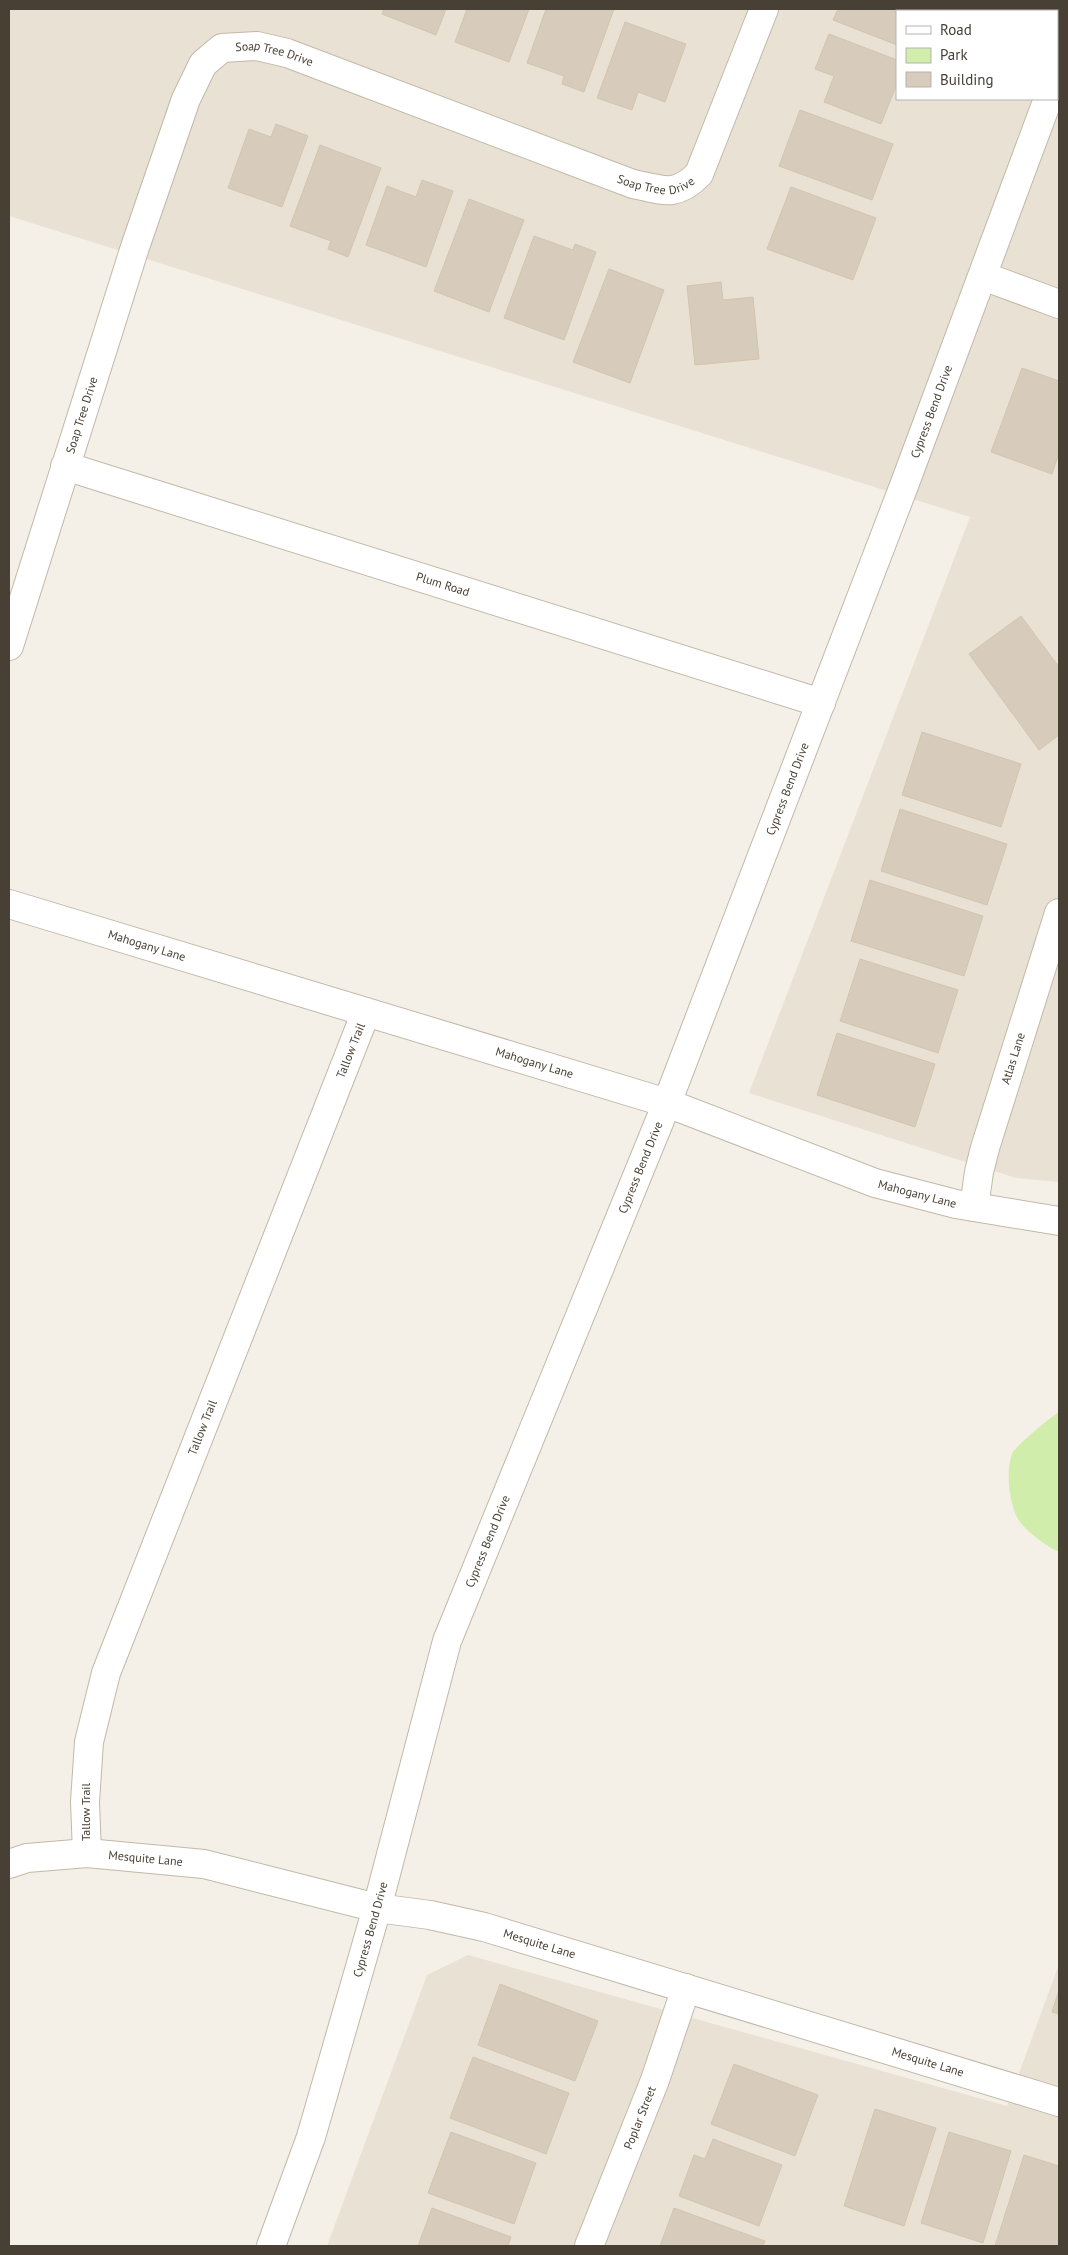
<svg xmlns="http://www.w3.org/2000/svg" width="1068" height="2255" viewBox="0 0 1068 2255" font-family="'PT Sans',sans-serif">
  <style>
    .residential { fill: #e9e2d4; fill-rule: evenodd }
    .green { fill: #d1edac }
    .building { fill: #d7ccbb; stroke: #d3c4ae }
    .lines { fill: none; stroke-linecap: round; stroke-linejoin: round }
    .minor-casing { stroke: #c1b8a8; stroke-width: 30 }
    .minor { stroke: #fff; stroke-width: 28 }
    .labels { text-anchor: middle; stroke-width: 4; stroke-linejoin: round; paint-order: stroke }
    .street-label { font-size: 12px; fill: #484035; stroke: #fff }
  </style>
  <rect width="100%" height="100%" fill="#f5f0e7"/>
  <!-- residential -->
  <g class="residential">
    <path d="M9,9h1050v1173l-43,-4 -267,-85 221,-576 -961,-301zM897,11h160v88h-160z"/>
    <path d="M468,1955l539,151 52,-142v282h-732l100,-271z"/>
  </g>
  <!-- green -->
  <path class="green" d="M1059,1412v140c-12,-5 -34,-21 -41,-33 -9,-15 -13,-51 -5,-67 4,-7 39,-36 46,-40z"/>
  <!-- building -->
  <g class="building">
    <path d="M384,9h62l-10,26 -54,-21z"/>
    <path d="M467,9h62l-20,53 -54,-20z"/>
    <path d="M546,9h68l-30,83 -22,-8 2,-8 -37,-13z"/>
    <path d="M838,9h64l-1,2h-4v34l-64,-25z"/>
    <path d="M625,22l61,22 -21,58 -27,-10 -6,18 -35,-12z"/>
    <path d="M829,34l68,26v24l-16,40 -57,-22 10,-26 -19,-7z"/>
    <path d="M800,110l93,34 -21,56 -93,-34z"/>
    <path d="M276,124l32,12 -26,71 -54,-19 21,-59 22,8z"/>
    <path d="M320,145l61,23 -33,89 -20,-8 3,-8 -41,-15z"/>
    <path d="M422,180l31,11 -27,76 -60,-22 21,-59 29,11z"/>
    <path d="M791,187l85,31 -23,62 -86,-31z"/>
    <path d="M469,199l55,21 -35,92 -55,-21z"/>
    <path d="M534,236l39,14 2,-6 21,8 -32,88 -60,-22z"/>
    <path d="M609,269l55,21 -34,93 -57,-21z"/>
    <path d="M721,282l2,18 30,-3 6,62 -64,6 -8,-79z"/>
    <path d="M1022,368l37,13v72l-7,21 -61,-22z"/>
    <path d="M1021,616l38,51v68l-20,15 -70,-96z"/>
    <path d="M922,732l99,32 -20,63 -99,-32z"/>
    <path d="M900,809l107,35 -20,61 -106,-34z"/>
    <path d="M870,880l113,36 -19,60 -113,-35z"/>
    <path d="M860,959l98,31 -20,63 -98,-32z"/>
    <path d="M837,1033l98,31 -20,63 -98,-32z"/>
    <path d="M500,1984l98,37 -23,60 -97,-36z"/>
    <path d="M1059,1990v24l-7,-2z"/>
    <path d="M473,2057l96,36 -23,61 -96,-36z"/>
    <path d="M734,2064l84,31 -23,61 -84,-32z"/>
    <path d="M875,2109l61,19 -32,98 -60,-20z"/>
    <path d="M451,2132l85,31 -22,61 -86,-31z"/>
    <path d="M949,2132l62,19 -28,92 -62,-20z"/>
    <path d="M713,2139l69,26 -23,61 -80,-30 15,-41 11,4z"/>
    <path d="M1024,2155l35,11v80h-64z"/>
    <path d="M432,2208l79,29 -3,9h-90z"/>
    <path d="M674,2208l91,33 -2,5h-103z"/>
  </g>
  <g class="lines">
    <defs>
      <g id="minor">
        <path d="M1057,76l2,-7"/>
        <path d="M983,276l76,28"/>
        <path id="s1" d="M65,466l756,237"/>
        <path id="s2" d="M9,646l126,-399 51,-148 17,-35 19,-16 35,-2 30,7 346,131c30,6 42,14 66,-10l65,-165"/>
        <path id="s3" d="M9,904l658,199 208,80 81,21 103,17"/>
        <path id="s4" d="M974,1207l5,-35 6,-24 74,-235"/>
        <path id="s5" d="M87,1853l-2,-51 4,-60 17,-69 260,-661"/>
        <path id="s6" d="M9,1864l18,-6 60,-5 117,11 173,44 53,7 54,12 575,175"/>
        <path id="s7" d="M271,2246l40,-109 66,-229 70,-267 220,-538 238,-620 143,-384"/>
        <path id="s8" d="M589,2246l66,-166 31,-92"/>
      </g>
    </defs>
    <!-- minor casing -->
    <use href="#minor" class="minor-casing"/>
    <!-- minor -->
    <use href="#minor" class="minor"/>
  </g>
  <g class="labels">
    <!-- street labels -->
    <g class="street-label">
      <text dy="4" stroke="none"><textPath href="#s2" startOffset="692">Soap Tree Drive</textPath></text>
      <text dy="4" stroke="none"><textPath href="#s2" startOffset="1098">Soap Tree Drive</textPath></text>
      <text dy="4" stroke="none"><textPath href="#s7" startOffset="1952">Cypress Bend Drive</textPath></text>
      <text dy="4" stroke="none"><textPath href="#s2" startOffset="242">Soap Tree Drive</textPath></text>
      <text dy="4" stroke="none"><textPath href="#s1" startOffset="396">Plum Road</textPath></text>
      <text dy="4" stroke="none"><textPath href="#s7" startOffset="1548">Cypress Bend Drive</textPath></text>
      <text dy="4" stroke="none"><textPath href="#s3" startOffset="144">Mahogany Lane</textPath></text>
      <text dy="4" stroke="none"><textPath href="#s5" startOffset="851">Tallow Trail</textPath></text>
      <text dy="4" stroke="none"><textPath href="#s4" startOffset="154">Atlas Lane</textPath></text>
      <text dy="4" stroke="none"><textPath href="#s3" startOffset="549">Mahogany Lane</textPath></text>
      <text dy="4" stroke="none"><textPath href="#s7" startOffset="1142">Cypress Bend Drive</textPath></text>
      <text dy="4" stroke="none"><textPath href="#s3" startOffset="954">Mahogany Lane</textPath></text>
      <text dy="4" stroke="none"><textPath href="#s5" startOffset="446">Tallow Trail</textPath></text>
      <text dy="4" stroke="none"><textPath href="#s7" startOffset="738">Cypress Bend Drive</textPath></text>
      <text transform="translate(86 1812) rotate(-90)" y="4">Tallow Trail</text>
      <text dy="4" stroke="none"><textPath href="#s6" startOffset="138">Mesquite Lane</textPath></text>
      <text dy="4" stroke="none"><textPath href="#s7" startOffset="332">Cypress Bend Drive</textPath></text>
      <text dy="4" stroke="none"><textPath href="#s6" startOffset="542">Mesquite Lane</textPath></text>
      <text dy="4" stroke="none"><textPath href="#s6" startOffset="948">Mesquite Lane</textPath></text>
      <text dy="4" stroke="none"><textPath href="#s8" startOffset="138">Poplar Street</textPath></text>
    </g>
  </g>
  <!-- border -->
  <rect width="1068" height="2255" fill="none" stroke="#484035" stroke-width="20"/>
  <!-- legend -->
  <rect x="896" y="10" width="162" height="90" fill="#ffffff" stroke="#b6b3ae"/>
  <rect x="906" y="26" width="25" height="8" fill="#ffffff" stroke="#b6b3ae"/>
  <text x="940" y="35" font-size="15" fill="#484035">Road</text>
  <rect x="906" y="48" width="25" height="15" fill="#d1edac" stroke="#b6b3ae"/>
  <text x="940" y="60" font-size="15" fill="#484035">Park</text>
  <rect x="906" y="72" width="25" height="15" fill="#d7ccbb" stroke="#b6b3ae"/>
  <text x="940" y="85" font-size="15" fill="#484035">Building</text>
</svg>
